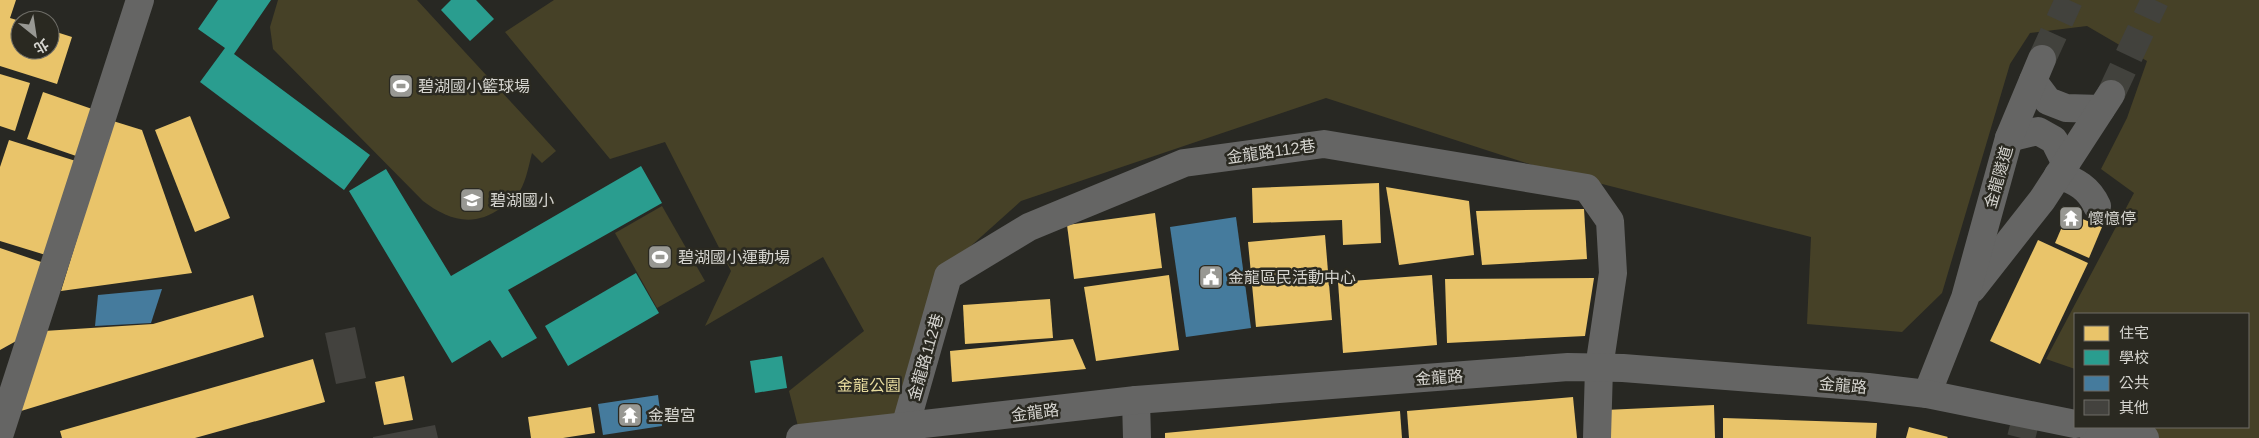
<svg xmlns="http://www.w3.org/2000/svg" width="2259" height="438" viewBox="0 0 2259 438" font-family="Arial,'Noto Sans TC',sans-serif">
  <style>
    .green { fill: #464127 }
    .homes { fill: #e9c46a }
    .schools { fill: #2a9d8f }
    .public { fill: #457b9d }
    .building { fill: #43423e }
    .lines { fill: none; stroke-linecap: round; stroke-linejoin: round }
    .minor-tunnel { stroke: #42423d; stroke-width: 28; stroke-dasharray: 28 14; stroke-linecap: butt }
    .minor { stroke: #656564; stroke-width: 28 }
    .labels { text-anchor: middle; stroke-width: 5; stroke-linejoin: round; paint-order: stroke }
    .poi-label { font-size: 16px; fill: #d5d4cf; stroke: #2a2921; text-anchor: start }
    .street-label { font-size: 16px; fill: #d5d4cf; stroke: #2a2921 }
    .park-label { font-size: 16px; fill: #e6da9d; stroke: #2a2921 }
  </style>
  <rect width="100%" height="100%" fill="#282823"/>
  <!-- green -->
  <g class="green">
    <path d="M278,0h139l139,151 -14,12 -10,-10c-4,15 -6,31 -16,44 -3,5 -10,8 -15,11 -28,20 -53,12 -78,-7l-150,-152 -3,-22z"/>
    <path d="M554,0h1705v438h-114l-5,-11h108v-113h-173v55l-29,-10 88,-166 -33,-24 26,-51 20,-57 -60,-35 -57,7 -20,31 -68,229 -40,39 -95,-8 4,-87 -260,-66 -225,-73 -305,103 -87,78 -29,148 -104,11 -12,-47 75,-60 -41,-74 -118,69 26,-55 -66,-129 -55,17 -105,-127z"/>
    <path d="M662,206l43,75 -48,27 -42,-75z"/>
  </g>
  <!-- homes -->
  <g class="homes">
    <path d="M0,0h16l-6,18 10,3v29h30v-20l22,7 -15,47 -57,-18z"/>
    <path d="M0,74l30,9 -15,48 -15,-5z"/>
    <path d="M43,92l52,18 -16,47 -52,-18z"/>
    <path d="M190,116l40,102 -35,14 -40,-102z"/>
    <path d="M113,121l29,9 50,143 -131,18z"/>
    <path d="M9,140l70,22 -30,94 -49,-15v-74z"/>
    <path d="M1379,183l2,60 -38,2 -1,-25 -89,3 -1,-35z"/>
    <path d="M1386,187l83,14 5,54 -75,10z"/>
    <path d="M1584,209l3,50 -105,6 -6,-54z"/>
    <path d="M1155,213l7,55 -88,11 -7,-54z"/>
    <path d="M2068,213l34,14 -13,31 -34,-15z"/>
    <path d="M1325,235l7,85 -76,7 -8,-85z"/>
    <path d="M2038,240l50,23 -48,101 -50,-23z"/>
    <path d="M0,248l50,17 -23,70 -27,15z"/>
    <path d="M1169,275l10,75 -83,11 -12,-74z"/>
    <path d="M1432,275l5,70 -94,8 -5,-71z"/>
    <path d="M1594,278l-9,58 -138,7 -2,-64z"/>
    <path d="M253,295l11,42 -243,74 23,-80 109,-7z"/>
    <path d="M1050,299l3,39 -88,6 -2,-39z"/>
    <path d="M1073,339l13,30 -134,13 -2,-31z"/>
    <path d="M313,359l12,43 -130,36h-133l-2,-7z"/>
    <path d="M404,376l9,44 -29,5 -9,-43z"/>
    <path d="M1573,397l4,41h-168l-2,-27z"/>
    <path d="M1714,405l1,33h-109l-1,-28z"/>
    <path d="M591,407l4,26 -32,5h-32l-3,-21z"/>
    <path d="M1400,411l2,27h-237v-5z"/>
    <path d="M1723,418l154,5 -1,15h-153z"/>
    <path d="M1909,427l39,10 -1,1h-41z"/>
  </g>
  <!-- schools -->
  <g class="schools">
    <path d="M218,0h53l-37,54 136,101 -26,35 -144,-108 25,-34 -27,-19z"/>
    <path d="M451,0h25l18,19 -24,22 -29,-31z"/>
    <path d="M641,166l21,37 -154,87 29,48 -35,20 -12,-18 -38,23 -103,-172 37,-22 65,107z"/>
    <path d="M636,273l23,40 -91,53 -23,-40z"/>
    <path d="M782,356l5,32 -32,5 -5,-32z"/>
  </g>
  <!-- public -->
  <g class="public">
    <path d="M1236,217l15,111 -65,9 -16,-110z"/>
    <path d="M162,289l-11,34 -56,3 3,-31z"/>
    <path d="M658,395l4,31 -59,9 -5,-31z"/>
  </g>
  <!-- building -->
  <g class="building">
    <path d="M355,327l11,51 -30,6 -11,-51z"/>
    <path d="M435,425l3,13h-65v-1z"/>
  </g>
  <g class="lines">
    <!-- minor-tunnel -->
    <g class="minor-tunnel">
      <path d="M2042,59l27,-59"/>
      <path d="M2111,94l44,-94"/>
      <path d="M2021,438l6,-23"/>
    </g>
    <!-- minor -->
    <g class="minor">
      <path d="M2033,81l15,20 18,7 35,1"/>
      <path d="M2009,138l29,-7 16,9 12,24"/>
      <path d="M2058,175c18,6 31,13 39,31"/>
      <path d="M1972,289l70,-89 69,-106"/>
      <path d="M1927,394l38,-96 44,-160 33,-79"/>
      <path d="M1136,400l1,38"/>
      <path d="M905,427l43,-151 81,-49 155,-64 140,-19 263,44 23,33 3,52 -14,95 -2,70"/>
      <path d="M2089,427l56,11"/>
      <path d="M0,433l140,-433"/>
      <path d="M800,438l336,-38 432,-33 55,1 245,19 59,7 148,30"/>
    </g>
  </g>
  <!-- icons -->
  <defs>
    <symbol id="stadium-square" viewBox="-11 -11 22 22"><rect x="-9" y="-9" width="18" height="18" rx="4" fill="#989893" stroke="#2a2921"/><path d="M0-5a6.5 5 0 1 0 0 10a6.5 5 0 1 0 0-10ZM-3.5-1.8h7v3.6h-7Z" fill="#fff"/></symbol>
    <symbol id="school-square" viewBox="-11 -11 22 22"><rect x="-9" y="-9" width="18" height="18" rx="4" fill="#989893" stroke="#2a2921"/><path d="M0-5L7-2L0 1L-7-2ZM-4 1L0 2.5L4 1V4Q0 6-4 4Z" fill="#fff"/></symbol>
    <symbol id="temple-square" viewBox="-11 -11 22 22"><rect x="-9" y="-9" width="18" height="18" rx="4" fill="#989893" stroke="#2a2921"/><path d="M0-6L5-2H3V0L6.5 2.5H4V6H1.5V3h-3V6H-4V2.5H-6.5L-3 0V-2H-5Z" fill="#fff"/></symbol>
    <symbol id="civic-square" viewBox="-11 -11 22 22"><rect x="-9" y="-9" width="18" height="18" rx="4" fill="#989893" stroke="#2a2921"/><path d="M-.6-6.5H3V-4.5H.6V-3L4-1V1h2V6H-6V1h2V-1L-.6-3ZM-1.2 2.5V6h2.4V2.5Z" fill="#fff"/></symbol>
  </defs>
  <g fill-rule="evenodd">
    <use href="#stadium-square" x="387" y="72" width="28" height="28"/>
    <use href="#school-square" x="458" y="186" width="28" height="28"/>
    <use href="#temple-square" x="2057" y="204" width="28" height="28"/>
    <use href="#stadium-square" x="646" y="243" width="28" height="28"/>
    <use href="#civic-square" x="1197" y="263" width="28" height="28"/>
    <use href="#temple-square" x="616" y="401" width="28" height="28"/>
  </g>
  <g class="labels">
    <!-- poi labels -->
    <g class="poi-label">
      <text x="418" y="92">碧湖國小籃球場</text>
      <text x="490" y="206">碧湖國小</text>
      <text x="2088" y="224">懷憶停</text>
      <text x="678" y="263">碧湖國小運動場</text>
      <text x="1228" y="283">金龍區民活動中心</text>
      <text x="648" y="421">金碧宮</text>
    </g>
    <!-- street labels -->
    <g class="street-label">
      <text transform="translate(1271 151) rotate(-8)" y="6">金龍路112巷</text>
      <text transform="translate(1998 177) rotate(-74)" y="6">金龍隧道</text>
      <text transform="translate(925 357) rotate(-74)" y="6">金龍路112巷</text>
      <text transform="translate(1439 377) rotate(-4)" y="6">金龍路</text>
      <text transform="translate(1843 385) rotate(5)" y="6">金龍路</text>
      <text transform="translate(1035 412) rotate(-7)" y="6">金龍路</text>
    </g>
    <!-- park labels -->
    <g class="park-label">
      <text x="869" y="391">金龍公園</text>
    </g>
  </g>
  <!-- legend -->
  <rect x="2074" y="313" width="175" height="115" fill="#2a2921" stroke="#6e6d67"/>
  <rect x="2084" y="326" width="25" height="15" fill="#e9c46a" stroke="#6e6d67"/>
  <text x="2119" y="338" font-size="15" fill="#d5d4cf">住宅</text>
  <rect x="2084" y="350" width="25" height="15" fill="#2a9d8f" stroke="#6e6d67"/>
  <text x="2119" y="363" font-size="15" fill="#d5d4cf">學校</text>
  <rect x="2084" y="376" width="25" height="15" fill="#457b9d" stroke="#6e6d67"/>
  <text x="2119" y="388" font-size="15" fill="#d5d4cf">公共</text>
  <rect x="2084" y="400" width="25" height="15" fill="#43423e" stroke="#6e6d67"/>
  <text x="2119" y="413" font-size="15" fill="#d5d4cf">其他</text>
  <!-- north arrow -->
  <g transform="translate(35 35) rotate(150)"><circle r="24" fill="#2a2921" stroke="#6e6d67"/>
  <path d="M0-4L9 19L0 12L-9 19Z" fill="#989893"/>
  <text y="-8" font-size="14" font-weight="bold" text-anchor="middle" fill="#d5d4cf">北</text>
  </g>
</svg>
